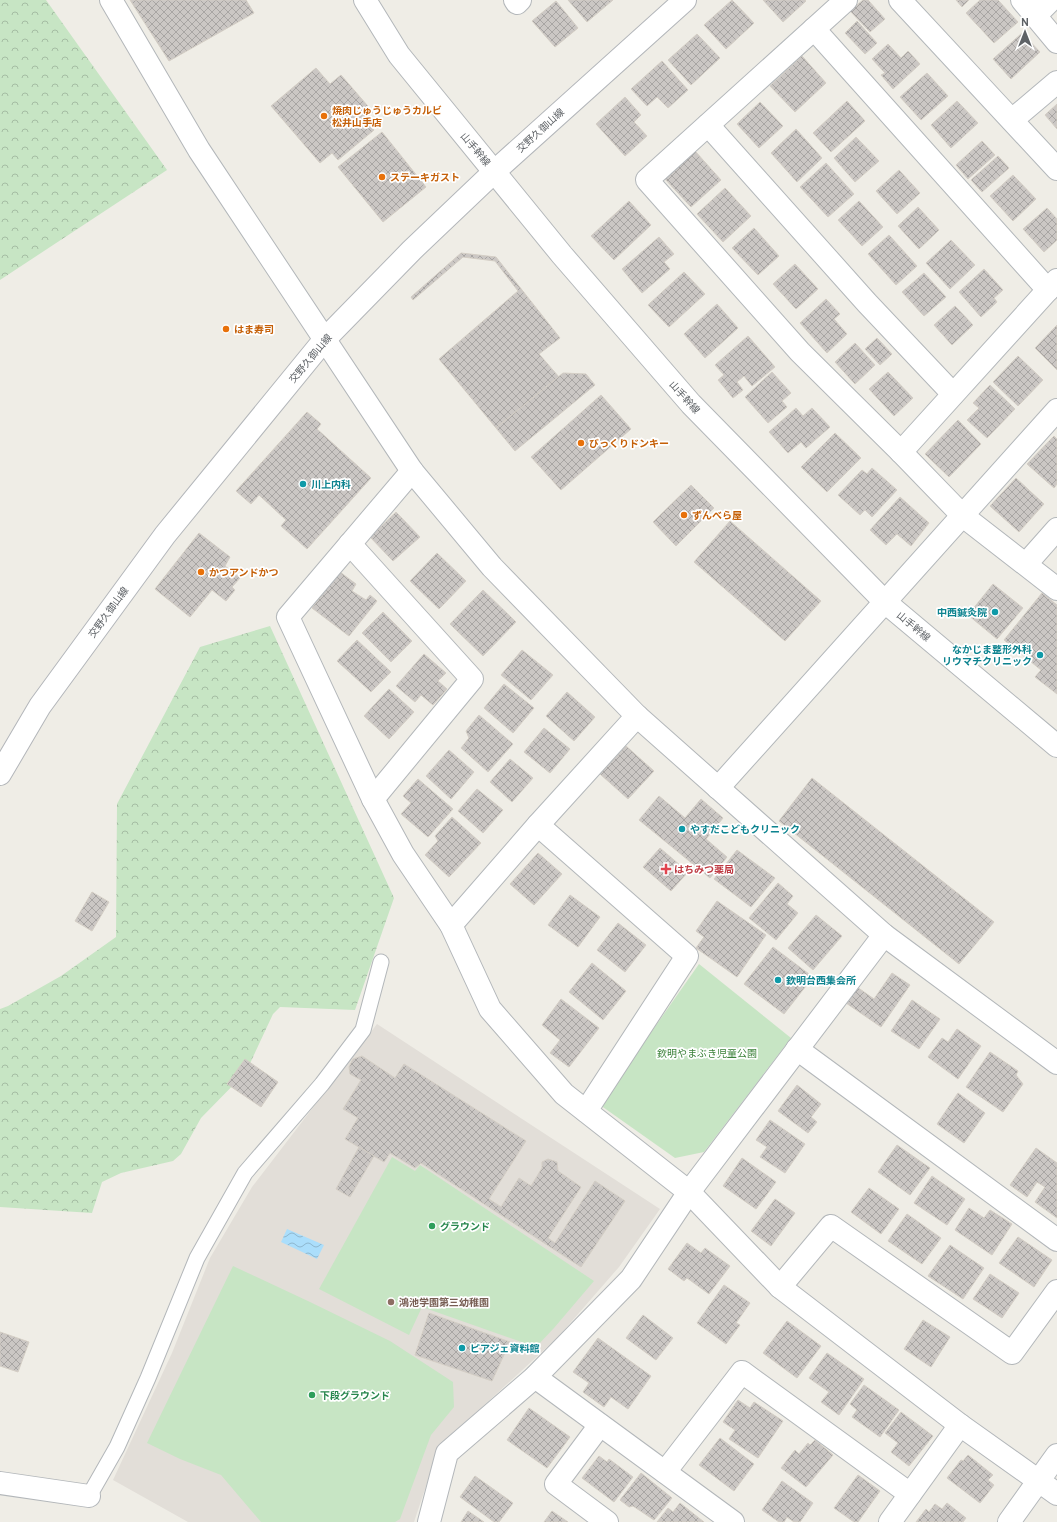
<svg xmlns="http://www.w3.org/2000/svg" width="1057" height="1522" viewBox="0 0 1057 1522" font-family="Overpass,'Noto Sans JP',sans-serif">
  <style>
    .education { fill: #e2ded8 }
    .green { fill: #c7e5c4 }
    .forest { fill: url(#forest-crowns) }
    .water { fill: url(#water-waves) }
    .building { fill: url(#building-cross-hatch); stroke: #d4cec5 }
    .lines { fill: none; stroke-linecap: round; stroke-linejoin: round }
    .service-casing { stroke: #b3b7ba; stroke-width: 17 }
    .minor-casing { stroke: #b3b7ba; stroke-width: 24 }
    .tertiary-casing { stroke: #b3b7ba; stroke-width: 24 }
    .secondary-casing { stroke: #b3b6ba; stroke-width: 24 }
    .service { stroke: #fff; stroke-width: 15 }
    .minor { stroke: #fff; stroke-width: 22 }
    .tertiary { stroke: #fff; stroke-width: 22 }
    .secondary { stroke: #fff; stroke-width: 22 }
    .food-dot { fill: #e8710a; stroke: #fff; stroke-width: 1.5 }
    .culture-dot { fill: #0f9aa8; stroke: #fff; stroke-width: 1.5 }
    .health-dot { fill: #e0444e; stroke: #fff; stroke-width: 1.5 }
    .leisure-dot { fill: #2e9e5b; stroke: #fff; stroke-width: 1.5 }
    .education-dot { fill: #8d6e63; stroke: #fff; stroke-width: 1.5 }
    .labels { text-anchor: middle; stroke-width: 3.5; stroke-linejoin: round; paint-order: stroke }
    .food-label { font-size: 10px; font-weight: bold; fill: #c56008; stroke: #fff; text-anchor: start }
    .street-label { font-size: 10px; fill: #5e6266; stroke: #fff }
    .culture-label { font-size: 10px; font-weight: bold; fill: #0d838f; stroke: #fff; text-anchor: start }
    .health-label { font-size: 10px; font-weight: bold; fill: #be3a42; stroke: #fff; text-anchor: start }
    .park-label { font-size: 10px; fill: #3b8139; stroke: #fff }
    .leisure-label { font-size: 10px; font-weight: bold; fill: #27864d; stroke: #fff; text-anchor: start }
    .education-label { font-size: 10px; font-weight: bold; fill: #785e54; stroke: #fff; text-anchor: start }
  </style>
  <defs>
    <pattern id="forest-crowns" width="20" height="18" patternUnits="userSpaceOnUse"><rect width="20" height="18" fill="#c7e5c4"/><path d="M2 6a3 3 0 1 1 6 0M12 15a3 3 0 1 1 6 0" fill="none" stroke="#a5bda3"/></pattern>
    <pattern id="water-waves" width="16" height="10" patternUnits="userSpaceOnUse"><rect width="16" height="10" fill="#abdefb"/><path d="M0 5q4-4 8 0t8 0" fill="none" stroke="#8eb7cf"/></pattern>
    <pattern id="building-cross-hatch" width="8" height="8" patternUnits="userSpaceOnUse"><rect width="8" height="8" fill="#cbc7c4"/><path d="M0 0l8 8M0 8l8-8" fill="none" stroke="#a8a5a3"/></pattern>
  </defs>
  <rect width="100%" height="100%" fill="#efede6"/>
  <!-- education -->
  <path class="education" d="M377,1024l283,185 -41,58 -61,70 -119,110 -25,75h-226l-75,-42 59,-127 38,-95 42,-71z"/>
  <!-- green -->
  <g class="green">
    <path d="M699,964l92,74 -87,114 -29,6 -75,-53z"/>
    <path d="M392,1157l23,14 5,-6 174,116 -40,47 -18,19 -114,-40 -13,28 -90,-46z"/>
    <path d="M233,1266l77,36 80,39 63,41 1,25 -23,28 -31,84 -5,3h-134l-40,-47 -41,-16 -33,-16z"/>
  </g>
  <!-- forest -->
  <g class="forest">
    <path d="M0,0h46l121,170 -167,110z"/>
    <path d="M270,626l124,272 -39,112 -75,-3 -7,7 -27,58 -45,46 -20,36 -8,7 -52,12 -19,9 -10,31 -92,-6v-198l8,-3 53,-30 55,-39 1,-133 83,-157z"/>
  </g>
  <!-- water -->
  <path class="water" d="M287,1229l37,16 -7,14 -36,-17z"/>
  <!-- building -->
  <g class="building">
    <path d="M130,0h116l8,13 -85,48z"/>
    <path d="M568,0h45l-26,22z"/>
    <path d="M732,0l22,23 -28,26 -22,-24z"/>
    <path d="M763,0h42l1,1 -23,21z"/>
    <path d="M863,0h5l17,19 -15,13 -20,-21z"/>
    <path d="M956,0h13l-7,7z"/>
    <path d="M980,0h18l20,22 -24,21 -28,-30z"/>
    <path d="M556,1l22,27 -23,19 -23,-26z"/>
    <path d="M857,21l20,22 -12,11 -20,-21z"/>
    <path d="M1022,33l18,19 -29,27 -18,-20z"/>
    <path d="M697,34l23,24 -29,27 -23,-25z"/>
    <path d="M888,44l13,14 7,-7 12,13 -27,25 -12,-14 4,-2 -13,-14z"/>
    <path d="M802,56l24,27 -31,29 -25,-26z"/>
    <path d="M662,61l26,29 -20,18 -11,-11 -10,9 -16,-17z"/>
    <path d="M316,68l14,16 11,-9 32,37 -9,8 10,10 -36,30 -6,-7 -12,10 -49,-57z"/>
    <path d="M927,73l21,23 -27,24 -21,-23z"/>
    <path d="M625,97l16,18 -7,7 13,14 -22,20 -29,-32z"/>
    <path d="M847,101l18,20 -34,31 -18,-19z"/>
    <path d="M957,101l21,22 -27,25 -20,-23z"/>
    <path d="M760,102l23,24 -24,22 -22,-24z"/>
    <path d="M1057,104v25l-12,-14z"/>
    <path d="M796,129l26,29 -25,24 -26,-29z"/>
    <path d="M382,132l44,55 -43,35 -45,-55z"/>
    <path d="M856,137l23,24 -24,21 -21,-24z"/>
    <path d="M982,141l13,14 -27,24 -12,-14z"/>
    <path d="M695,151l26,29 -30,27 -27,-29z"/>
    <path d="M998,156l11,12 -27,24 -11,-12z"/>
    <path d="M826,163l28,31 -26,23 -28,-30z"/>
    <path d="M899,170l21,23 -23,21 -21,-23z"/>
    <path d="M1013,175l23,24 -23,22 -23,-25z"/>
    <path d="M725,188l26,28 -28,26 -26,-28z"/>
    <path d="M629,201l22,24 -37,35 -23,-24z"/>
    <path d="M859,201l24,26 -21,19 -24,-26z"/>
    <path d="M918,207l21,23 -20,19 -21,-23z"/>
    <path d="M1047,208l10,11v21l-13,12 -21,-23z"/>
    <path d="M754,228l25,28 -21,19 -26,-27z"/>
    <path d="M889,235l28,31 -21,19 -28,-31z"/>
    <path d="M659,237l15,17 -10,8 6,7 -28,24 -20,-24z"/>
    <path d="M951,240l24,25 -25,24 -24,-26z"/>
    <path d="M461,253l35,4 64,81 -21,16 20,23 -63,51 -57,-69 79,-68 -23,-30 -32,-4 -50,43 -2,-3z"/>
    <path d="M795,264l23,25 -22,20 -23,-25z"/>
    <path d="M984,269l19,21 -9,8 3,4 -16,15 -22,-25z"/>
    <path d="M684,272l21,22 -36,33 -21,-22z"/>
    <path d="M924,273l22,24 -22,19 -22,-24z"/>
    <path d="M826,299l14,15 -6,5 13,15 -20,19 -27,-30z"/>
    <path d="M717,304l21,24 -33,30 -21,-24z"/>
    <path d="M955,306l18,19 -21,20 -18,-20z"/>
    <path d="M1057,325v45l-22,-22z"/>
    <path d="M748,336l27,31 -23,19 -8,-10 -7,6 6,8 -10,8 -15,-18 6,-5 -9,-10z"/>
    <path d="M877,338l15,16 -12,11 -15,-16z"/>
    <path d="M855,343l20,22 -20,19 -20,-22z"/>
    <path d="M1018,356l25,24 -25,26 -25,-24z"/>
    <path d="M772,372l19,21 -9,8 5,6 -19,16 -23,-26z"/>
    <path d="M888,372l25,26 -19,18 -25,-27z"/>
    <path d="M563,373l23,1 9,11 -80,66 -19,-23z"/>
    <path d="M990,385l25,24 -28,29 -20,-18 12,-12 -6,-5z"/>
    <path d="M601,395l30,34 -70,61 -30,-33z"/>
    <path d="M796,408l7,8 9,-8 18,19 -24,21 -5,-6 -13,11 -19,-21z"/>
    <path d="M307,412l14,12 -4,5 54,49 -64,71 -26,-23 5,-6 -27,-25 -8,9 -15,-13z"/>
    <path d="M958,420l23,24 -32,33 -24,-23z"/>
    <path d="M835,433l26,25 -34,34 -26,-25z"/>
    <path d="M1054,436l3,3v45l-3,4 -27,-24z"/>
    <path d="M872,468l25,22 -25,27 -7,-7 -5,5 -22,-20 24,-25 5,4z"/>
    <path d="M1016,478l28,26 -25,28 -29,-26z"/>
    <path d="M691,485l23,23 -38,38 -23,-24z"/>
    <path d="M900,497l29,26 -18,23 -14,-12 -11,11 -16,-15z"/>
    <path d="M396,512l24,25 -27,24 -23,-24z"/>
    <path d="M730,521l91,80 -36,40 -91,-79z"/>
    <path d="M199,533l31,24 -5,9 15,12 -8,9 3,3 -9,11 -14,-11 -22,27 -35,-28z"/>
    <path d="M437,553l29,28 -27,28 -29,-28z"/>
    <path d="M340,572l16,12 -4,7 14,9 4,-5 7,6 -28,35 -37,-28z"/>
    <path d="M993,584l30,24 -26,31 -29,-24z"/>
    <path d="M483,590l33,32 -33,34 -33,-32z"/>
    <path d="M1042,593l15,12v89l-22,-17 6,-7 -37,-30z"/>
    <path d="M383,612l29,29 -21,21 -29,-29z"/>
    <path d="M357,640l34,32 -20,20 -34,-31z"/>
    <path d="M522,650l31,25 -22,25 -30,-25z"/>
    <path d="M424,654l22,19 -8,8 9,8 -14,16 -12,-10 -6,7 -19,-16z"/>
    <path d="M504,684l30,24 -21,25 -29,-25z"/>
    <path d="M389,689l25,23 -25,27 -25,-23z"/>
    <path d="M567,692l28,25 -21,24 -28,-25z"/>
    <path d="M479,715l34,29 -25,28 -27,-24 8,-10 -3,-7z"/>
    <path d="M544,728l26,21 -20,24 -26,-21z"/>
    <path d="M626,746l28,25 -26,28 -28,-25z"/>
    <path d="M449,750l25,22 -23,27 -25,-23z"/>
    <path d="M510,759l23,19 -21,24 -22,-20z"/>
    <path d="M812,778l182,144 -35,42 -180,-143z"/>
    <path d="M418,779l35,30 -25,28 -27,-23 10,-11 -8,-7z"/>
    <path d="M477,789l26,21 -20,23 -25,-22z"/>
    <path d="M659,796l26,22 16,-19 22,19 -17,21 21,18 -17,21 -71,-58z"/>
    <path d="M452,817l29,26 -32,34 -24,-22 13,-14 -3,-5z"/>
    <path d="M660,848l28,24 -17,19 -28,-24z"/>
    <path d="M737,850l38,28 -24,29 -37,-28z"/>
    <path d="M538,853l24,21 -28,31 -24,-21z"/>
    <path d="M778,883l15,13 -6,8 11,9 -22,27 -27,-22z"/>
    <path d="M92,892l17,10 -17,29 -17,-10z"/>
    <path d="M570,895l30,22 -22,30 -30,-22z"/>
    <path d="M717,901l49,34 -29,42 -41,-29 8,-11 -8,-6z"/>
    <path d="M816,915l26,21 -29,34 -25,-22z"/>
    <path d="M618,923l28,22 -21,27 -28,-22z"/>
    <path d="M773,947l40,30 -29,37 -40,-30z"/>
    <path d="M592,963l34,28 -23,29 -34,-28z"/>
    <path d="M892,973l18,12 -29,42 -35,-24 11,-16 17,12z"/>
    <path d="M561,999l38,29 -30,39 -19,-14 10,-13 -18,-15z"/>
    <path d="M912,1000l28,19 -21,30 -28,-18z"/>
    <path d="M957,1029l24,17 -23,33 -30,-22 14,-19 6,4z"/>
    <path d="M990,1052l28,19 -2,4 7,9 -20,28 -37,-25z"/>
    <path d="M362,1056l33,22 9,-14 122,77 -37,58 12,8 18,-29 12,8 11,-18v-6l6,-3 9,3 1,9 23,16 -33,51 7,5 40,-62 30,20 -44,66 -160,-104 -6,5 -25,-15 -6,9 -39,-23 13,-21 -15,-9 18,-29 -11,-6 -1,-7 4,-8z"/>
    <path d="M245,1059l33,23 -17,25 -34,-23z"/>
    <path d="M797,1085l24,19 -10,13 6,5 -9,11 -30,-22z"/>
    <path d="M958,1093l27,20 -21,30 -27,-19z"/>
    <path d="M770,1120l35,24 -20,29 -25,-16 7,-10 -11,-7z"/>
    <path d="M897,1145l33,23 -20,27 -32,-23z"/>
    <path d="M359,1147l15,9 -24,41 -14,-8z"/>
    <path d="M1036,1148l21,15v55l-22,-16 10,-15 -8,-5 -10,15 -17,-12z"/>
    <path d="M742,1158l34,24 -20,27 -33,-23z"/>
    <path d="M932,1176l33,23 -18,26 -33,-22z"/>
    <path d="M869,1188l30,21 -18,25 -30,-22z"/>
    <path d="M775,1199l20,14 -24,33 -20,-15z"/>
    <path d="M969,1208l15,10 6,-8 22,14 -20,31 -37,-25z"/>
    <path d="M907,1214l34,24 -19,26 -34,-23z"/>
    <path d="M1018,1237l34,23 -18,27 -35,-24z"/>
    <path d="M687,1243l14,10 4,-5 25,18 -21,28 -22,-16 -3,3 -16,-12z"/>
    <path d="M950,1245l34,23 -21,31 -35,-23z"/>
    <path d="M990,1274l29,19 -17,25 -29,-19z"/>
    <path d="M724,1285l26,18 -14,20 4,2 -14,19 -29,-21z"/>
    <path d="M429,1313l81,29 -18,39 -77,-26z"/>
    <path d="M643,1315l30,23 -17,22 -30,-22z"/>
    <path d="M923,1320l27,17 -19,30 -27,-18z"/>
    <path d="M787,1321l34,25 -24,32 -34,-25z"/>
    <path d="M0,1332l29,10 -11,30 -18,-6z"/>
    <path d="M598,1338l53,38 -23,33 -17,-12 -7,10 -21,-15 6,-9 -16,-11z"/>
    <path d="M827,1353l37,26 -25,36 -18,-13 8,-10 -20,-14z"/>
    <path d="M864,1385l35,25 -19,27 -28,-20 5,-7 -7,-6z"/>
    <path d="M738,1400l12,8 4,-6 29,19 -25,37 -29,-19 6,-9 -12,-8z"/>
    <path d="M529,1408l41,29 -23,31 -40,-28z"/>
    <path d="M901,1412l32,24 -24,30 -18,-14 7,-9 -13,-10z"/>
    <path d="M720,1438l34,26 -20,27 -35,-26z"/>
    <path d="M815,1440l18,15 -27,32 -25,-19 14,-18 4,4 9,-11 2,2z"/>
    <path d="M968,1455l25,20 -5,5 6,5 -14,18 -33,-25 14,-18 2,1z"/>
    <path d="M599,1456l8,6 2,-3 24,18 -19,25 -32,-24z"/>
    <path d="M641,1473l31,25 -18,22 -21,-14 -4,1 -9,-7z"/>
    <path d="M858,1475l22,16 -22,31h-4l-20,-14z"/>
    <path d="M475,1476l38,27 -14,19h-5l-34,-25z"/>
    <path d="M782,1481l31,22 -13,19h-6l-7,-5 -3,5h-5l-17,-12z"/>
    <path d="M680,1503l24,19h-47l11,-14 5,4z"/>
    <path d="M947,1503l19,15 -3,4h-47l10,-13 3,3 6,-8 7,5z"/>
    <path d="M468,1511l16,11h-23z"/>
    <path d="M552,1511l16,11h-24z"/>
  </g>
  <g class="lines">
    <defs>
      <path id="service" d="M89,1496l28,-49 31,-69 49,-120 48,-85 77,-89 41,-54 18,-68"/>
      <g id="minor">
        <path d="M111,0l88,150 213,321 80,96 145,149 247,219 173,128"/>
        <path d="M515,0l2,3 3,-3"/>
        <path d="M846,0l-199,180 153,172 101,100 62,64 94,73"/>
        <path d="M900,0l157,169"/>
        <path d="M1022,0l35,42"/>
        <path d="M1035,16l16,-16"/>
        <path d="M814,29l234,261"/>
        <path d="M1012,120l45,-38"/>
        <path d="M708,125l159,178 86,91"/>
        <path d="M901,452l156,-172"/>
        <path d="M412,471l-124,146 85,182 30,55 48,71 39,84 74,85 125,98 91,95"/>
        <path d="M350,544l122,135 -99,120"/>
        <path d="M1026,564l31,-35"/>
        <path d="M718,788l339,-378"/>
        <path d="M538,825l149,131 -101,155"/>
        <path d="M451,925l87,-100 99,-109"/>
        <path d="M797,1049l260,191"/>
        <path d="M1057,1291l-45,62 -181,-127 -51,61 180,138 97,69"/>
        <path d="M535,1377l198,145"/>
        <path d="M600,1425l-44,59 51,38"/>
        <path d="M665,1472l77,-100 168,122"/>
        <path d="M0,1483l89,13"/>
        <path d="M429,1522l18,-69 88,-76 96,-98 58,-87 195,-257"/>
        <path d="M890,1522l70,-97"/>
      </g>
      <g id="tertiary">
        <path d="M365,0l34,55 163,200 129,149 194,198 172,144"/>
        <path d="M1009,1522l48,-67"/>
      </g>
      <path id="secondary" d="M0,774l40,-68 125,-171 160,-196 87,-89 83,-79 190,-171"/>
    </defs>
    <!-- service casing -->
    <use href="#service" class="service-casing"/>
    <!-- minor casing -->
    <use href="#minor" class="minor-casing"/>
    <!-- tertiary casing -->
    <use href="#tertiary" class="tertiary-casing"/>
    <!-- secondary casing -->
    <use href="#secondary" class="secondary-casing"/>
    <!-- service -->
    <use href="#service" class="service"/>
    <!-- minor -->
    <use href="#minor" class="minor"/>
    <!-- tertiary -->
    <use href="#tertiary" class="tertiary"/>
    <!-- secondary -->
    <use href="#secondary" class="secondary"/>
  </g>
  <!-- markers -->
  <g class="food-dot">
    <circle cx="324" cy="116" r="4"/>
    <circle cx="382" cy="177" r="4"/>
    <circle cx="226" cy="329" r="4"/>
    <circle cx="581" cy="443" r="4"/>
    <circle cx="684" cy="515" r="4"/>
    <circle cx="201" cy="572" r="4"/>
  </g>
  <g class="culture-dot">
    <circle cx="303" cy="484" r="4"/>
    <circle cx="995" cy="612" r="4"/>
    <circle cx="1040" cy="655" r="4"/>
    <circle cx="682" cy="829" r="4"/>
    <circle cx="778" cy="980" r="4"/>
    <circle cx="462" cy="1348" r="4"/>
  </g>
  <path class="health-dot" d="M664 863h4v4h4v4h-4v4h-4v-4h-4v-4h4z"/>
  <g class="leisure-dot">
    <circle cx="432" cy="1226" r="4"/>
    <circle cx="312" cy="1395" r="4"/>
  </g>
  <circle class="education-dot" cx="391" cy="1302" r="4"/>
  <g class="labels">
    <!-- food labels -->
    <g class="food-label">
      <text x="332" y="114">焼肉じゅうじゅうカルビ<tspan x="332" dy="12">松井山手店</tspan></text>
      <text x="390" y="181">ステーキガスト</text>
      <text x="234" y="333">はま寿司</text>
      <text x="589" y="447">びっくりドンキー</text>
      <text x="692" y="519">ずんべら屋</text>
      <text x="209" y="576">かつアンドかつ</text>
    </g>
    <!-- street labels -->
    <g class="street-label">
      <text transform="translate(540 130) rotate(-42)" y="4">交野久御山線</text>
      <text transform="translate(476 149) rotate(50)" y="4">山手幹線</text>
      <text transform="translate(310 358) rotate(-50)" y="4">交野久御山線</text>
      <text transform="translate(685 397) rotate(48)" y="4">山手幹線</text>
      <text transform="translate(108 612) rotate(-54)" y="4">交野久御山線</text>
      <text transform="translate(914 626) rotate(40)" y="4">山手幹線</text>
    </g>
    <!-- culture labels -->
    <g class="culture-label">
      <text x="311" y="488">川上内科</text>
      <text x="987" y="616" text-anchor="end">中西鍼灸院</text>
      <text x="1032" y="653" text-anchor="end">なかじま整形外科<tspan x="1032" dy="12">リウマチクリニック</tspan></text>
      <text x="690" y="833">やすだこどもクリニック</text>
      <text x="786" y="984">欽明台西集会所</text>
      <text x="470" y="1352">ピアジェ資料館</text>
    </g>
    <!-- health labels -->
    <g class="health-label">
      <text x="674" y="873">はちみつ薬局</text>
    </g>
    <!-- park labels -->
    <g class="park-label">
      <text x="707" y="1057">欽明やまぶき児童公園</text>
    </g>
    <!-- leisure labels -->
    <g class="leisure-label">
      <text x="440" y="1230">グラウンド</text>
      <text x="320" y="1399">下段グラウンド</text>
    </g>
    <!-- education labels -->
    <g class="education-label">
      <text x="399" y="1306">鴻池学園第三幼稚園</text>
    </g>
  </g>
  <!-- north arrow -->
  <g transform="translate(1025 32)" stroke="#ffffff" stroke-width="3" paint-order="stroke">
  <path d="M0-3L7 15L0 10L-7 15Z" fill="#5e6266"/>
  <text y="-6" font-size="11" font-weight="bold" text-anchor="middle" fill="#5e6266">N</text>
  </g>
</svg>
